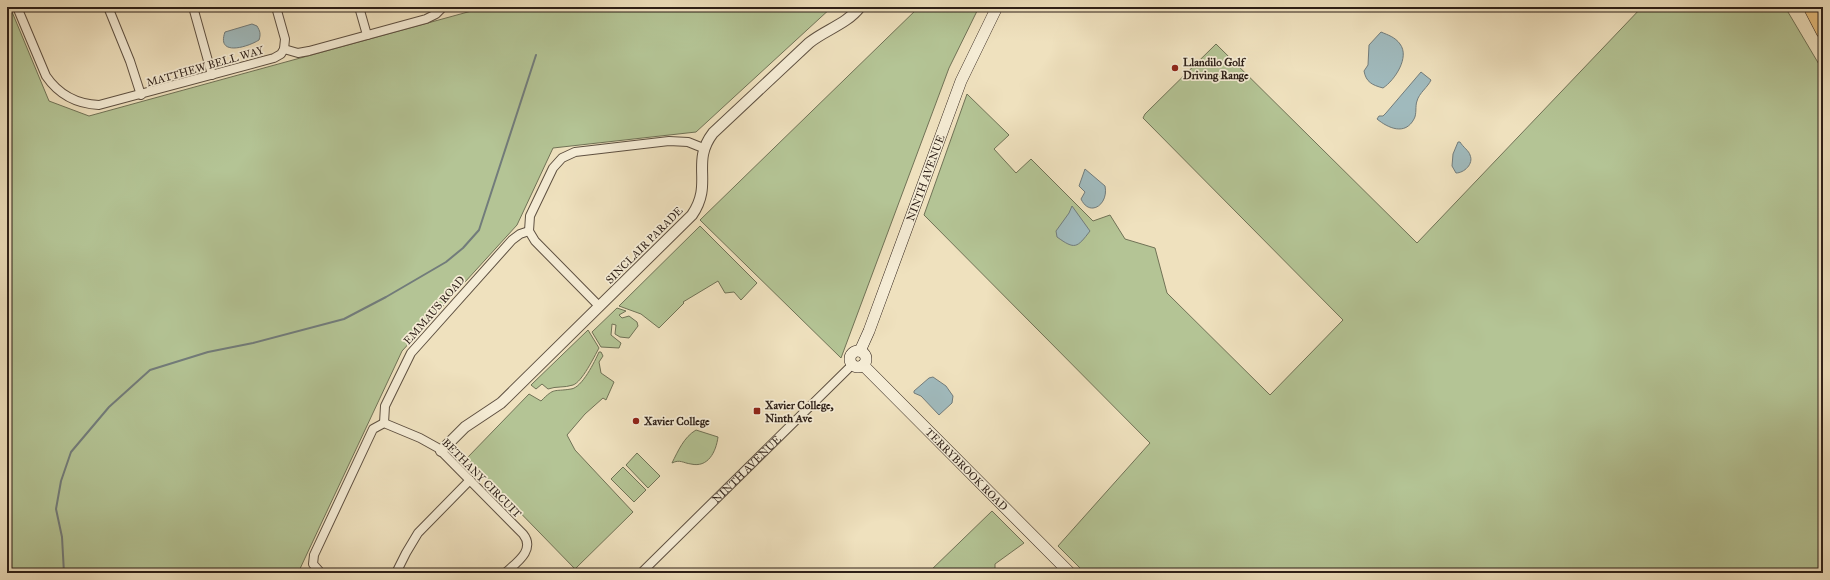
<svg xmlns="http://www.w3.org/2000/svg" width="1830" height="580" viewBox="0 0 1830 580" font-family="'IM FELL Great Primer',serif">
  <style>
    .green { fill: #b4c495; stroke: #707256 }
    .water { fill: #a0babd; stroke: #727c7b }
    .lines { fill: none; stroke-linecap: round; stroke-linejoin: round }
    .stream { stroke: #727c7b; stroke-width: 2 }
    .minor-casing { stroke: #5e5041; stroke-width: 10 }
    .tertiary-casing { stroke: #5e5041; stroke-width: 12 }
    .secondary-casing { stroke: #2d1f17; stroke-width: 12 }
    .trunk-casing { stroke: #2d1f17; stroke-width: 14 }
    .minor { stroke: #f5ecd5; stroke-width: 8 }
    .tertiary { stroke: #f5ecd5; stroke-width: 10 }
    .secondary { stroke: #f5ecd5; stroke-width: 11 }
    .trunk { stroke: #e8c07f; stroke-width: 13 }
    .poi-dot { fill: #8f2418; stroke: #f5ecd5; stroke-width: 1.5 }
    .labels { text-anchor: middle; stroke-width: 3.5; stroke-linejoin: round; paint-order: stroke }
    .poi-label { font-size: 11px; font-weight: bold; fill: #2d1f17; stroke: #f5ecd5; text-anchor: start }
    .street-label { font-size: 11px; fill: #2d1f17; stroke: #f5ecd5 }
  </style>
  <rect width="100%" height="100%" fill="#efe1be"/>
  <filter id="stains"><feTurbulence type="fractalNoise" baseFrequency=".005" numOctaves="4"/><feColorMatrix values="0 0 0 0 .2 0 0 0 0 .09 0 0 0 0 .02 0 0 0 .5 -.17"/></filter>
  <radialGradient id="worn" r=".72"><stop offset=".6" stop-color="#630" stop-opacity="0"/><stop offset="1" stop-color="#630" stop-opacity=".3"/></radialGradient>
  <!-- green -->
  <g class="green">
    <path d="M7,7h3l39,94 40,15 397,-109h346l-136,125 -143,16 -36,77 -115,126 -104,222h-291z"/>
    <path d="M919,7h60l-30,61 -108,290 -141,-138z"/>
    <path d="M1642,7h143l38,64v502h-738l-27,-27 92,-103 -226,-228 43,-121 42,41 -15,14 22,24 15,-14 62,62 17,-6 15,24 30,9 12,45 103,102 73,-75 -200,-202 2,-4 71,-70 201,199z"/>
    <path d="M700,226l57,57 -16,17 -7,-8 -9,1 -7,-12 -35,21 1,1 -25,25 -18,-14 -22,-8z"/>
    <path d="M617,308l9,3 -7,4 3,3 7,-2 8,6 1,4 -9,12 -9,-1 -5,-3 1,-9 -4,-1 -1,11 10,8 -2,5 -18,-1 -9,-15z"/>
    <path d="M588,330l11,18c-5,9 -17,34 -26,37 -9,3 -17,1 -25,4l-6,-5 -6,5 -5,-4z"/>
    <path d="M599,352h2l2,4 -4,6 2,11 13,9 -8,18 -3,-2 -18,16 -18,21 8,15 58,62 -58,57 -108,-111 62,-64 12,7c14,-14 12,-9 30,-12 11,-1 24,-28 28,-37z"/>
    <path d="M696,430l22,7c-2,15 -10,31 -27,27 -8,-1 -11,-5 -19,-1 6,-12 12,-26 24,-33z"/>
    <path d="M637,453l23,23 -12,12 -22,-23z"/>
    <path d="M623,467l23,23 -12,12 -23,-23z"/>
    <path d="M992,511l32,32 -29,21v9h-67z"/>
  </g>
  <!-- water -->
  <g class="water">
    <path d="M252,24l5,2c3,5 4,8 2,14 -11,7 -43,17 -34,-8z"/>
    <path d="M1381,32c7,3 14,5 19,12 10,13 -5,36 -17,44 -11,-3 -17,-6 -19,-17l4,-6 1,-20z"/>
    <path d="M1421,72l10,8c-3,7 -12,13 -14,21 -2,5 0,13 -3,18 -9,17 -26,9 -37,0l2,-3h4l3,-3z"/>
    <path d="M1458,142h2c3,5 9,9 10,13 4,9 -6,18 -14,18l-4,-7 1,-12z"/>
    <path d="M1085,169l20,17c4,18 -15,32 -24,13l4,-7 -6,-6z"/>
    <path d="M1072,206l18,25c-13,17 -15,19 -33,6l-1,-6 13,-18z"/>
    <path d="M933,377l13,9 7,10 -1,7 -13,12 -18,-19 -7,-3v-2l15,-13z"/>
  </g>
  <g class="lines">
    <!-- stream -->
    <path class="stream" d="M64,573l-2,-36 -6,-28 5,-28 10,-29 38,-45 41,-37 58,-18 45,-9 91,-24 42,-22 60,-35 17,-14 16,-18 57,-175"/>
    <defs>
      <g id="minor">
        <path d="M17,7l29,69c13,19 30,28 53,29l175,-47 7,-4 3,-5 14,4 11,-2 117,-32 10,-5 7,-7"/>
        <path d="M108,7l22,54 11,34"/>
        <path d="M193,7l19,68"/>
        <path d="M276,7l9,32 -1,10"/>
        <path d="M359,7l8,28"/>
        <path d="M449,7h11"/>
        <path d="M599,306l-64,-65 -6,-10 1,-15 23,-48 9,-10 13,-6 94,-11 19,1 15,6"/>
        <path d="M384,423l1,-17 26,-53 101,-113 8,-6 9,-3"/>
        <path d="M321,573l-8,-9 1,-9 59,-126 11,-6 36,15 18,10 85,86c13,16 -7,29 -18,39"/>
        <path d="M396,573l10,-20 12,-20 52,-53"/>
        <path id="s1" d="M641,573l211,-208"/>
      </g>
      <path id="tertiary" d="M441,451l24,-24 36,-24 191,-188c22,-32 -2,-52 21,-82l96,-90c16,-13 38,-19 51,-36"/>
      <g id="secondary">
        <path id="s2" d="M860,351l9,-20 92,-250 36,-74"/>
        <circle cx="858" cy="359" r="8"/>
        <path id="s3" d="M863,365l207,208"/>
      </g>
      <path id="trunk" d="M1810,7l13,25"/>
    </defs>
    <!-- minor casing -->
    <use href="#minor" class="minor-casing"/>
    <!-- tertiary casing -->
    <use href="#tertiary" class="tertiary-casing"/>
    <!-- secondary casing -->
    <use href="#secondary" class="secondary-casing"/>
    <!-- trunk casing -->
    <use href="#trunk" class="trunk-casing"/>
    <!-- minor -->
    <use href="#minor" class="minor"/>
    <!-- tertiary -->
    <use href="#tertiary" class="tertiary"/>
    <!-- secondary -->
    <use href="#secondary" class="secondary"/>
    <!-- trunk -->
    <use href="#trunk" class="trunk"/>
  </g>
  <!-- markers -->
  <g class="poi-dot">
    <circle cx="1175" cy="68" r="4"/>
    <rect x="753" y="407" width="8" height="8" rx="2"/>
    <circle cx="636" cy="421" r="4"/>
  </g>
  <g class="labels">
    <!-- poi labels -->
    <g class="poi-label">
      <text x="1183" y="66">Llandilo Golf<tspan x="1183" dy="13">Driving Range</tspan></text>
      <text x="765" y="409">Xavier College,<tspan x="765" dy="13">Ninth Ave</tspan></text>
      <text x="644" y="425">Xavier College</text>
    </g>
    <!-- street labels -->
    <g class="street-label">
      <text transform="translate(205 66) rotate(-16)" y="4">MATTHEW BELL WAY</text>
      <text dy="4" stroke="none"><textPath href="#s2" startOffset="185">NINTH AVENUE</textPath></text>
      <text transform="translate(644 245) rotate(-45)" y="4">SINCLAIR PARADE</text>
      <text transform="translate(434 310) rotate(-49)" y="4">EMMAUS ROAD</text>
      <text dy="4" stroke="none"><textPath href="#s1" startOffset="148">NINTH AVENUE</textPath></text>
      <text dy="4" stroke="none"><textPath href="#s3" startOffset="147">TERRYBROOK ROAD</textPath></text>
      <text transform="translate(482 478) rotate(45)" y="4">BETHANY CIRCUIT</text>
    </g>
  </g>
  <!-- margin -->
  <rect width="1830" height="580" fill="none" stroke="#efe1be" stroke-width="24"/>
  <rect x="8" y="8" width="1814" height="564" fill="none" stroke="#2d1f17" stroke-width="2"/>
  <rect x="12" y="12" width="1806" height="556" fill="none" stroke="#2d1f17"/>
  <rect width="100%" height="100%" filter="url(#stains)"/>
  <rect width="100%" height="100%" fill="url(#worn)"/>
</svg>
